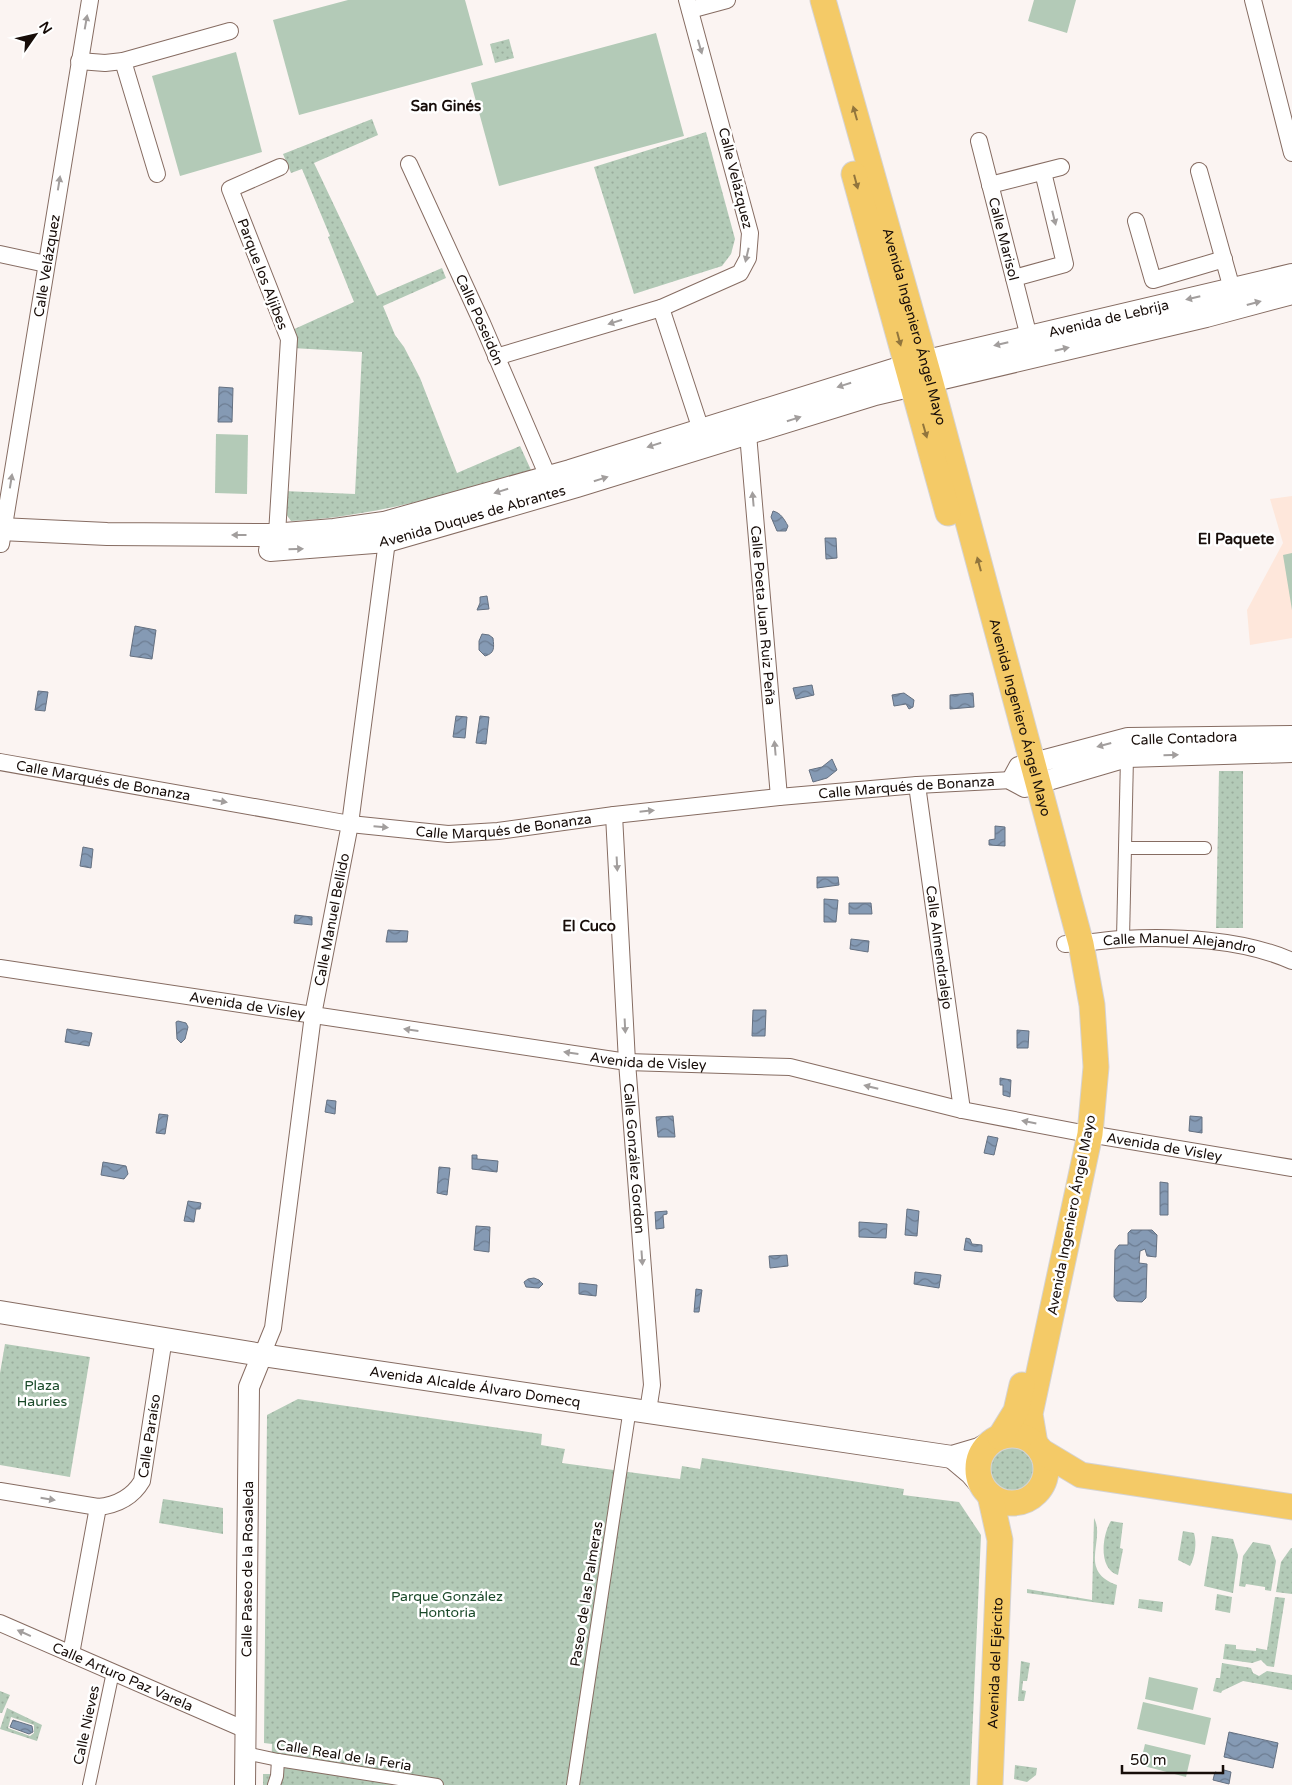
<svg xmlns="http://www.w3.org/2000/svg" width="1292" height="1785" viewBox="0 0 1292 1785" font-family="'Varela Round',sans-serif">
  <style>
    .education { fill: #fee7db }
    .green { fill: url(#green-dots); fill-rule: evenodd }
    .pitch { fill: #b3cab7 }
    .water { fill: url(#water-waves); stroke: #647081 }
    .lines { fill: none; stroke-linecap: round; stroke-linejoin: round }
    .pedestrian-casing { stroke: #866c62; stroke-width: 14 }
    .minor-casing { stroke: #866c62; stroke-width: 18 }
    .tertiary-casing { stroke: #866c62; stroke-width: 22 }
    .secondary-casing { stroke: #866c62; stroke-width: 24 }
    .primary-casing { stroke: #d5d3d3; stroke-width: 27 }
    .pedestrian { stroke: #fff; stroke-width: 12 }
    .minor { stroke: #fff; stroke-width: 16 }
    .tertiary { stroke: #fff; stroke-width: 20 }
    .secondary { stroke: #fff; stroke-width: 22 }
    .primary { stroke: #f4ca67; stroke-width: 25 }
    .oneway { fill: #a29e9d }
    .oneway2 { fill: #91753d }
    .labels { text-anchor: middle; stroke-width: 5; stroke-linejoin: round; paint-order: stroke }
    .street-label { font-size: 14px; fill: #170d09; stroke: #fff }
    .park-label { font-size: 14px; fill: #1a4929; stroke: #fff }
    .neighbourhood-label { font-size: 15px; font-weight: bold; fill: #170d09; stroke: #fff }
  </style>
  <defs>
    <pattern id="green-dots" width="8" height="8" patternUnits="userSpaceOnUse" patternTransform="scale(1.25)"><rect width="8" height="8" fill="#b3cab7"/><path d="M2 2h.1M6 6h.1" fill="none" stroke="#99ac9c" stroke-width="1.8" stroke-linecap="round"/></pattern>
    <pattern id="water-waves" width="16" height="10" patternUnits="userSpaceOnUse" patternTransform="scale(1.25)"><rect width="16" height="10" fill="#859ab4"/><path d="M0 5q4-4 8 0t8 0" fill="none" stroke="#6c7c91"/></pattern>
  </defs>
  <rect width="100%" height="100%" fill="#fbf4f2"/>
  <!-- education -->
  <path class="education" d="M1292,496v142l-42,7 -3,-35 36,-67 -13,-44z"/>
  <!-- green -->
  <g class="green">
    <path d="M509,39l5,19 -19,5 -5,-19z"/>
    <path d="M372,119l6,16 -64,28 63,133 65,-28 4,10 -63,28 12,29 9,12 16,31 37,95 63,-27 11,24c-79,23 -157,47 -240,51l-7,-10v-20l71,3 7,-142 -70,-4 -2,-17 64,-29 -26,-65 2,-1 -28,-67 -11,4 -8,-19z"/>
    <path d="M706,132l29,107 -4,15 -9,12 -88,28 -40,-127z"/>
    <path d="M1219,771h24v157h-27z"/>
    <path d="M5,1344l85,13 -20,120 -70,-12v-92z"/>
    <path d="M298,1399l244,35 -1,11 24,4 -3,14 118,16 2,-13 18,3 2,-11 202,31 -1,6 56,7 22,33 -11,250h-707v-11h8l1,-30 -8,-1 3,-328z"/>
    <circle cx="1012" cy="1470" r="26"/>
    <path d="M163,1499l60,9v26l-64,-11z"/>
    <path d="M1094,1518c12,22 -17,53 23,67l-3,20 -87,-12v-4l65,11z"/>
    <path d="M1111,1521l12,2 -3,25 3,1 -5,26c-20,-6 -16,-40 -7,-54z"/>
    <path d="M1183,1531l11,2c3,10 1,24 -4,33l-12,-6z"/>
    <path d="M1212,1536l21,3 5,16 -5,38 -29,-7z"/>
    <path d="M1253,1542l17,3 6,16 -5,30 -6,-1v-3l-19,-3 -1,3 -6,-1 4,-30z"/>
    <path d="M1291,1548h1v46l-16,-2 5,-30z"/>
    <path d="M1217,1594l15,3 -2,16 -15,-3z"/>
    <path d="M1275,1597l10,1 -11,69 -7,-1 -6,-6 -9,3 -29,-4 2,-15 11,1v4l20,2v-3l11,2z"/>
    <path d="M1139,1599l24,3 -1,10 -24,-4z"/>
    <path d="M1021,1661l9,2 -3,18h-4l-1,9 4,1 -2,10h-6z"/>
    <path d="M1222,1663l29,5 2,5 6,3 8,-5 25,4v15l-49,-9 -21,10 -1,2 -8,-2 3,-13h4z"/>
    <path d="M0,1691l10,4 -8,18h-2z"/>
    <path d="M7,1708l35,17 -5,16 -37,-12zM11,1717l23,8v8l-4,3 -22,-8z"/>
    <path d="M1015,1765l22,3 -1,7 -9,7 -13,-3z"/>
  </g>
  <!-- pitch -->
  <g class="pitch">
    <path d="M348,0h117l18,65 -184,50 -26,-95z"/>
    <path d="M1034,0h42l-9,33 -39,-12z"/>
    <path d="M656,33l28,103 -185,50 -28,-103z"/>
    <path d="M236,52l26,100 -82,24 -28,-100z"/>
    <path d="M216,434l32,1 -1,59 -32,-1z"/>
    <path d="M1292,553v57l-9,-55z"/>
    <path d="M1149,1677l49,11 -5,22 -48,-11z"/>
    <path d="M1143,1702l68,16 -6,27 -68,-16z"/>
    <path d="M1145,1744l46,11 -5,22 -46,-12z"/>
  </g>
  <!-- water -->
  <g class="water">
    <path d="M219,387l14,1 -1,34h-14z"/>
    <path d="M773,511c8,2 11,8 15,15l-2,5h-9l-6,-14z"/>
    <path d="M825,538h11l1,20 -11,1z"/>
    <path d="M487,596l2,13 -12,1 3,-7v-6z"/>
    <path d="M135,626l21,4 -4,29 -22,-3z"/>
    <path d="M482,634l7,1 4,3c1,10 2,15 -8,18l-6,-6v-9z"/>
    <path d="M812,685l2,10 -18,4 -3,-11z"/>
    <path d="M38,691l10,1 -3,19 -10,-1z"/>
    <path d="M904,693l10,7 -1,7 -4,2 -3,-5 -12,2 -2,-11z"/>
    <path d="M973,693l1,14 -24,2v-14z"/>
    <path d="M456,716l11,1 -2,21 -12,-1z"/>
    <path d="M480,716l9,1 -3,27 -10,-1z"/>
    <path d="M832,759l5,11 -10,8 -14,4 -4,-12 13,-3z"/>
    <path d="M995,826l10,1v19l-16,-1v-5l6,-1z"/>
    <path d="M83,847l10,2 -2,19 -11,-2z"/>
    <path d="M817,877h21l1,8 -22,3z"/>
    <path d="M824,899l14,1 -2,22h-12z"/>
    <path d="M849,903h22l1,11h-23z"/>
    <path d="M295,915l17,2v8l-18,-2z"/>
    <path d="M388,930l20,1 -1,11h-21z"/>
    <path d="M851,939l18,2 -1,11 -18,-3z"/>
    <path d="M753,1010h13l-1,26h-13z"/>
    <path d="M178,1021l8,2 2,4 -3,12 -4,4 -4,-4 -1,-17z"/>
    <path d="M67,1029l25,4 -3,13 -24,-4z"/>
    <path d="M1017,1030l12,1 -1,17h-11z"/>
    <path d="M1000,1078l11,2 -1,17 -7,-2v-10h-3z"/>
    <path d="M327,1100l9,1 -1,13 -10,-2z"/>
    <path d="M159,1114l9,1 -3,19 -9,-1z"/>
    <path d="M673,1116l2,21h-17l-2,-20z"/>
    <path d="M1190,1116l12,1v16l-13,-2z"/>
    <path d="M988,1136l10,2 -4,17 -10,-2z"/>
    <path d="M472,1155h5v4l21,2 -1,11 -25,-3z"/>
    <path d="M103,1162l23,4 2,8 -4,5 -23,-4z"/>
    <path d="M439,1167l11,1 -3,27 -10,-2z"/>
    <path d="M1160,1182l8,1v32h-8z"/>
    <path d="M188,1201l13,2 -1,6h-4l-2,13 -10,-1z"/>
    <path d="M907,1209l12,2 -2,25 -12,-1z"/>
    <path d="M667,1211v3l-4,1 1,13 -8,1 -1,-17z"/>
    <path d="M859,1222l28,2 -1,14 -27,-1z"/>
    <path d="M476,1226l14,1 -1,25 -15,-2z"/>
    <path d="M1131,1230h21l5,5 -1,22 -9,-1 -2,-7 -5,2 -1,12 8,1 -1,34 -4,4 -25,-1 -3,-4 1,-47 4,-5h9v-12z"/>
    <path d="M966,1238l4,1 2,5 10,1v7l-18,-2z"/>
    <path d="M787,1255l1,11 -18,2 -1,-12z"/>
    <path d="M915,1272l26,3 -2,13 -25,-4z"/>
    <path d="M534,1278l5,2 4,4 -4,4 -13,-1 -2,-5 4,-3z"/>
    <path d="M579,1283l18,2 -1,11 -17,-2z"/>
    <path d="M696,1289l6,1 -3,22h-5z"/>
    <path d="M13,1720l19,6 1,6 -4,2 -19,-7z"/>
    <path d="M1229,1732l49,11 -5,25 -49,-11z"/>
    <path d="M1224,1770l7,2 -2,12 -16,-4 2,-8 8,2z"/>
  </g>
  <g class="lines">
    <defs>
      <g id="pedestrian">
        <path d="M1126,848h79"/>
        <path d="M1123,939l4,-182"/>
        <path d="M245,1753l33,7 159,25"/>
        <path d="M89,1785l24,-113"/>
        <path d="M274,1785l3,-9 1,-16"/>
        <path d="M573,1785l57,-377"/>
      </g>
      <g id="minor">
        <path d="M1253,0l39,153"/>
        <path d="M690,10l37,-10"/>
        <path d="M79,61l26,2 18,-2 107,-30"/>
        <path d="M123,61l34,113"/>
        <path id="s1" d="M979,141l50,196"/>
        <path id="s2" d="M409,164l73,159 70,163"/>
        <path d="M1199,171l33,118"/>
        <path d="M990,185l71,-18"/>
        <path d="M1136,221l17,59 71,-21"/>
        <path d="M0,254l46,10"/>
        <path d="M1014,278l51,-14 -22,-92"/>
        <path d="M661,308l43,131"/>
        <path d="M496,357l165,-49 79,-35 8,-15 2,-25 -63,-233"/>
        <path id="s3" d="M748,434l31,363"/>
        <path d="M277,534l12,-195 -59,-150 50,-22"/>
        <path id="s4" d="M1,544l89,-544"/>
        <path id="s5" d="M0,762l350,62 98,10 50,-3 116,-16 165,-18 138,-12 95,-5"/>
        <path id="s6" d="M917,785l45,325"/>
        <path id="s7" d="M614,815l13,247 25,323 -4,26"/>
        <path id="s8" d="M1065,944c19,0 38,-4 57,-5 53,-3 121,0 170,22"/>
        <path id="s9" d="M0,968l627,94 163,5 172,43 115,22 215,36"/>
        <path id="s10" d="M262,1355l11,-27 40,-313 37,-191 37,-283"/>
        <path id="s11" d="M0,1491l98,16c19,-2 34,-9 44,-26l22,-143"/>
        <path id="s12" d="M0,1623l246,107"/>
        <path d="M71,1654l27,-147"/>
      </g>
      <g id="tertiary">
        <path d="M1292,736l-164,2 -109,29 -7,13 13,7 102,-30 165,-5"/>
        <path id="s13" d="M245,1785l4,-398 13,-32"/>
      </g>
      <g id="secondary">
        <path id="s14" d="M0,529l107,5 165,1 62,-5 50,-7 186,-52 336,-105 386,-91"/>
        <path id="s15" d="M270,550l117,-9 190,-55 298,-92 331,-78 86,-23"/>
        <path id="s16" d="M0,1312l262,43 690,102 27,-8 12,-7"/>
        <path d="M952,1457l19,16 12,14"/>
      </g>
      <g id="primary">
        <path id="s17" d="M823,0l107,380 108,403 43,161 11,61 4,62 -6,67 -60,280 5,30"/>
        <path d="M854,174l94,339"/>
        <circle cx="1012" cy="1469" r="34"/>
        <path d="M1000,1437l16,-26 6,-26"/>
        <path d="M1041,1451l40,24 211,32"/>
        <path id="s18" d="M990,1785l10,-245 -10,-45"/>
      </g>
    </defs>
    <!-- pedestrian casing -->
    <use href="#pedestrian" class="pedestrian-casing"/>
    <!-- minor casing -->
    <use href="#minor" class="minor-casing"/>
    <!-- tertiary casing -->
    <use href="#tertiary" class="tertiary-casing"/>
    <!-- secondary casing -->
    <use href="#secondary" class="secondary-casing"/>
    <!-- primary casing -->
    <use href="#primary" class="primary-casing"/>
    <!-- pedestrian -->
    <use href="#pedestrian" class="pedestrian"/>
    <!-- minor -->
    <use href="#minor" class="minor"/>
    <!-- tertiary -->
    <use href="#tertiary" class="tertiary"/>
    <!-- secondary -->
    <use href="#secondary" class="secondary"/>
    <!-- primary -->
    <use href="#primary" class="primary"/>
  </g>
  <!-- one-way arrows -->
  <defs><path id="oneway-solid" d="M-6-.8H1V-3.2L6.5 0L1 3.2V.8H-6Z" transform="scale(1.25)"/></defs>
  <g class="oneway">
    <use href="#oneway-solid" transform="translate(86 22) rotate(-80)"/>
    <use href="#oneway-solid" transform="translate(700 47) rotate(74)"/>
    <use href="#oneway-solid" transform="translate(59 183) rotate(-81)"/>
    <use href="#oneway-solid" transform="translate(1054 218) rotate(76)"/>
    <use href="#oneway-solid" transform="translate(747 255) rotate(103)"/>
    <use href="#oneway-solid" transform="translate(1193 298) rotate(167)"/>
    <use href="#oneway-solid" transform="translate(1254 303) rotate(-15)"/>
    <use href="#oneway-solid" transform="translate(615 322) rotate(163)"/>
    <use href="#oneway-solid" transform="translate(1001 344) rotate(167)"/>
    <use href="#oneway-solid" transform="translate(1062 349) rotate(-13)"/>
    <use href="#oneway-solid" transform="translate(844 385) rotate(162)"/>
    <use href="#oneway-solid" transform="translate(794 419) rotate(-18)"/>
    <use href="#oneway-solid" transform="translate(654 445) rotate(163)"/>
    <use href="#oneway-solid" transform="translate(601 479) rotate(-17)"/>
    <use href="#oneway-solid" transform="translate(11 481) rotate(-81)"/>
    <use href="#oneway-solid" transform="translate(501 491) rotate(163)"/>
    <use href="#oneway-solid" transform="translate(753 499) rotate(-95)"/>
    <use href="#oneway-solid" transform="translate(239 535) rotate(-180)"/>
    <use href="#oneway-solid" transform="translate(296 549) rotate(-2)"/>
    <use href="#oneway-solid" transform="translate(1104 745) rotate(165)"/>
    <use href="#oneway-solid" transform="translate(775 748) rotate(-95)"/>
    <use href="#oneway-solid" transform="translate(1171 755) rotate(-2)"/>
    <use href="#oneway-solid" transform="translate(220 801) rotate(10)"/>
    <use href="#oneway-solid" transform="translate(647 811) rotate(-6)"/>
    <use href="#oneway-solid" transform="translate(381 827) rotate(5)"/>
    <use href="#oneway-solid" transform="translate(617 864) rotate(87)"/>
    <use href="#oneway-solid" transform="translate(625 1026) rotate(87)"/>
    <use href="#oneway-solid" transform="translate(411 1030) rotate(-172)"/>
    <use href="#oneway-solid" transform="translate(571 1053) rotate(-172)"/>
    <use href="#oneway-solid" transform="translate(871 1087) rotate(-166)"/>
    <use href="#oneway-solid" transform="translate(1029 1122) rotate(-169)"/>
    <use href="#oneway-solid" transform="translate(642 1258) rotate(86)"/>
    <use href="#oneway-solid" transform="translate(48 1499) rotate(9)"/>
    <use href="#oneway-solid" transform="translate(24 1633) rotate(-156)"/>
  </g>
  <g class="oneway2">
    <use href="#oneway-solid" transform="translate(855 113) rotate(-106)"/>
    <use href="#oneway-solid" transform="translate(856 182) rotate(75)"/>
    <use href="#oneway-solid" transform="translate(899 339) rotate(75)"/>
    <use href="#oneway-solid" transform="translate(925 431) rotate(74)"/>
    <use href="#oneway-solid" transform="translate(979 564) rotate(-105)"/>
  </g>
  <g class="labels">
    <!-- street labels -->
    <g class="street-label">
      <text transform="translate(736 178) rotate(76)" y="5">Calle Velázquez</text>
      <text dy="5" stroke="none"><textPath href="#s1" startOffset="101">Calle Marisol</textPath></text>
      <text dy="5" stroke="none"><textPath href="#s4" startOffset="282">Calle Velázquez</textPath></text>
      <text transform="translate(263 274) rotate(69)" y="5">Parque los Aljibes</text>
      <text dy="5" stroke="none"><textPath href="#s14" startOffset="1138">Avenida de Lebrija</textPath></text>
      <text dy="5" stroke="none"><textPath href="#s2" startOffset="171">Calle Poseidón</textPath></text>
      <text dy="5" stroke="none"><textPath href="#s17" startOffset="339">Avenida Ingeniero Ángel Mayo</textPath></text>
      <text dy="5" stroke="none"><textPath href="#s15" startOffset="206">Avenida Duques de Abrantes</textPath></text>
      <text dy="5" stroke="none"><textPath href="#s3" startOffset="182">Calle Poeta Juan Ruiz Peña</textPath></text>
      <text dy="5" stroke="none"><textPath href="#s17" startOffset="744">Avenida Ingeniero Ángel Mayo</textPath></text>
      <text transform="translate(1184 738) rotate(-2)" y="5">Calle Contadora</text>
      <text dy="5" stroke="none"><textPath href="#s5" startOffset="105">Calle Marqués de Bonanza</textPath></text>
      <text dy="5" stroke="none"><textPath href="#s5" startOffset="915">Calle Marqués de Bonanza</textPath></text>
      <text dy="5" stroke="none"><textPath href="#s5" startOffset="510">Calle Marqués de Bonanza</textPath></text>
      <text dy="5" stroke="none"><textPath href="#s10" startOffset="442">Calle Manuel Bellido</textPath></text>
      <text dy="5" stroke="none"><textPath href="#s6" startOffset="164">Calle Almendralejo</textPath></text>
      <text dy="5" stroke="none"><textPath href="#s8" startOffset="115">Calle Manuel Alejandro</textPath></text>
      <text dy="5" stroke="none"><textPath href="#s9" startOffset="250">Avenida de Visley</textPath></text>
      <text dy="5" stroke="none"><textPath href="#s9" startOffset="655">Avenida de Visley</textPath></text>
      <text dy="5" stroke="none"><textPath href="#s9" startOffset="1180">Avenida de Visley</textPath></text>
      <text dy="5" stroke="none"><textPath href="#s7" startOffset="344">Calle González Gordon</textPath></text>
      <text transform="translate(1071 1215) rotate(-79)" y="5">Avenida Ingeniero Ángel Mayo</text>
      <text dy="5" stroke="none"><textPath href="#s16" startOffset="481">Avenida Alcalde Álvaro Domecq</textPath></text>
      <text dy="5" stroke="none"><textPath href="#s11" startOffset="198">Calle Paraíso</textPath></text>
      <text dy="5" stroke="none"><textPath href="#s13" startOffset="216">Calle Paseo de la Rosaleda</textPath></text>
      <text transform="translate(586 1594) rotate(-81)" y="5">Paseo de las Palmeras</text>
      <text dy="5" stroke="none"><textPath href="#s18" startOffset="122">Avenida del Ejército</textPath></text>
      <text dy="5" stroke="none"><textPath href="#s12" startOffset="134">Calle Arturo Paz Varela</textPath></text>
      <text transform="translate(86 1725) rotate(-78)" y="5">Calle Nieves</text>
      <text transform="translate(344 1755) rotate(9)" y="5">Calle Real de la Feria</text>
    </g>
    <!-- park labels -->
    <g class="park-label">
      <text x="42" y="1390">Plaza<tspan x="42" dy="16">Hauries</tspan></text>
      <text x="447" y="1601">Parque González<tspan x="447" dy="16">Hontoria</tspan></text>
    </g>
    <!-- neighbourhood labels -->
    <g class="neighbourhood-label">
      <text x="446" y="111">San Ginés</text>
      <text x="1236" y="544">El Paquete</text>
      <text x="589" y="931">El Cuco</text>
    </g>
  </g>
  <!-- north arrow -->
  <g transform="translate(35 35) rotate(56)" stroke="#ffffff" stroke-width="4" paint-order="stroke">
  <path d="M0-4L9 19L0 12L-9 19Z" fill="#170d09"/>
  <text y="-8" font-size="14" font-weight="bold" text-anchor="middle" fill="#170d09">N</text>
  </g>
  <!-- scale -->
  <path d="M1122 1765v8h101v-8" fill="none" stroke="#170d09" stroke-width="2.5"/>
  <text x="1130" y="1765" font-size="15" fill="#170d09" stroke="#ffffff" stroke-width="4" paint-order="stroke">50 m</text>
</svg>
